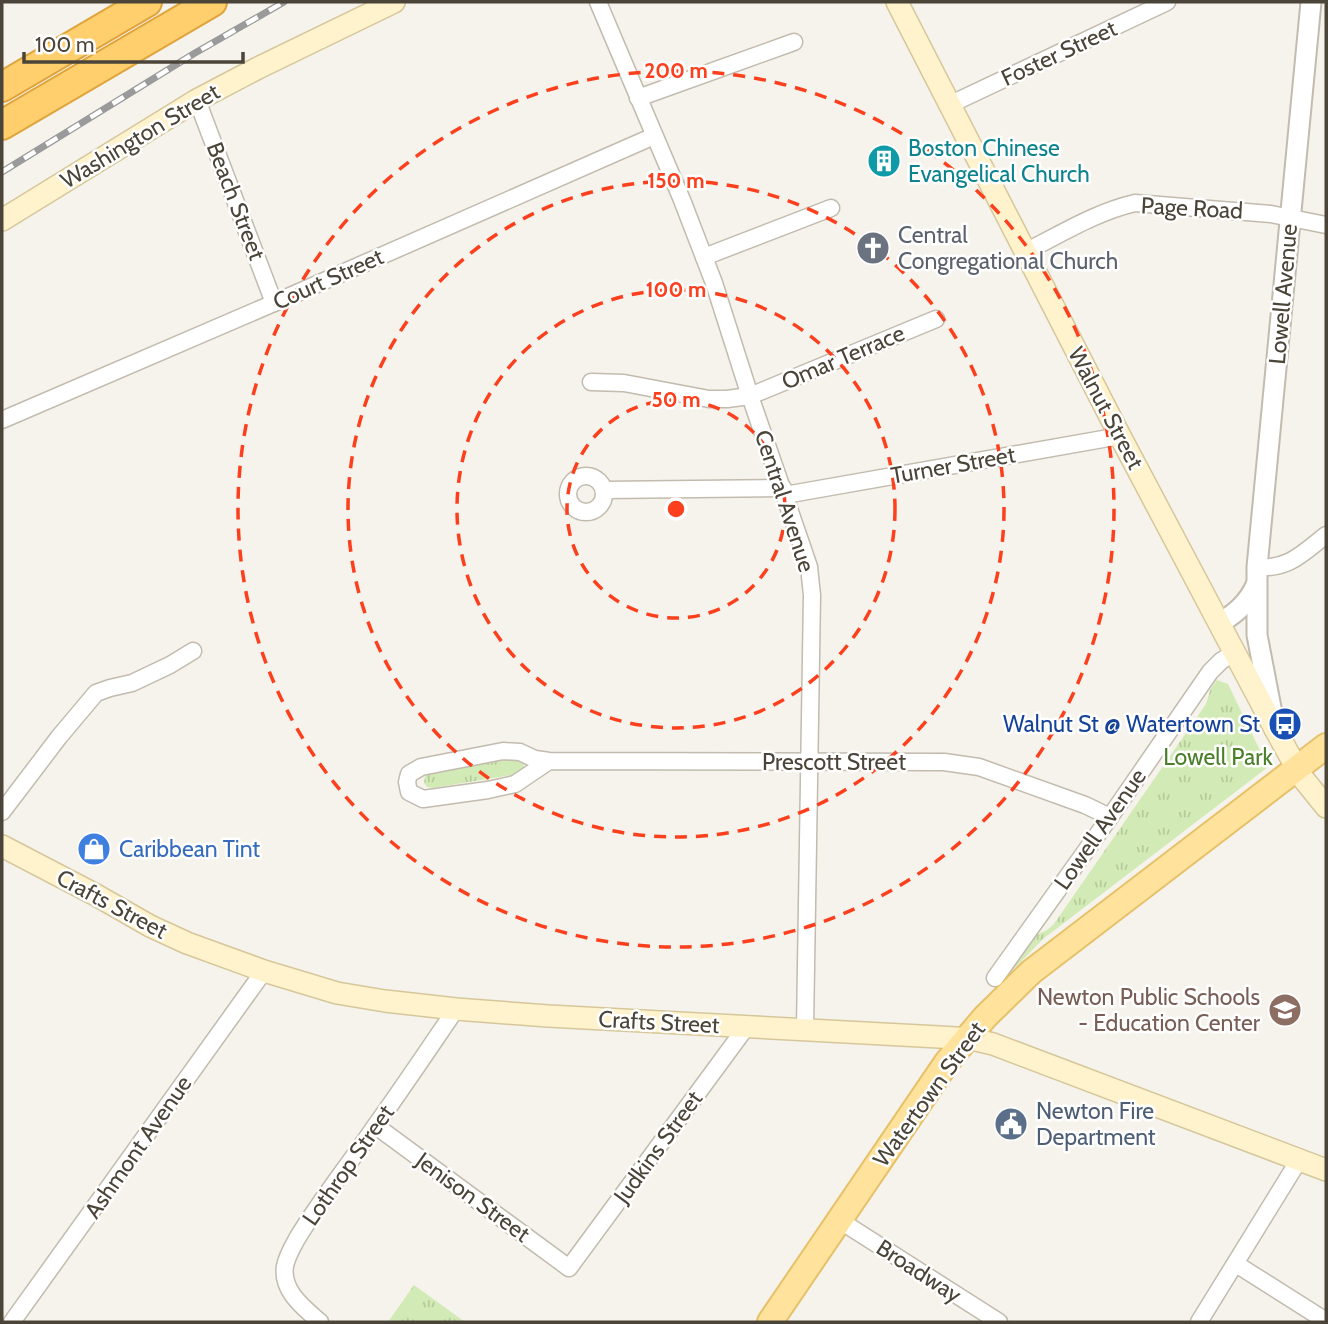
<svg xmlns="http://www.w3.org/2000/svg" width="1328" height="1324" viewBox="0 0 1328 1324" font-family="Cabin,sans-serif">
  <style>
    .park { fill: url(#park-tufts) }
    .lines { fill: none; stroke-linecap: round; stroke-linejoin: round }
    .minor-casing { stroke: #c2bbae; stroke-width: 19 }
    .tertiary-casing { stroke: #c2bbae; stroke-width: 23 }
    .secondary-casing { stroke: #d6c79b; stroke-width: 24 }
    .primary-casing { stroke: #e6c16a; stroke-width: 28 }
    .motorway-casing { stroke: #e0a43c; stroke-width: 32 }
    .minor { stroke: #fff; stroke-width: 16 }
    .tertiary { stroke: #fff; stroke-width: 19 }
    .secondary { stroke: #fff3cd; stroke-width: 21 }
    .primary { stroke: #ffe39c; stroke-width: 24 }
    .motorway { stroke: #ffcf6e; stroke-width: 28 }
    .rail-casing { stroke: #9a9a9a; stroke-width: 7 }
    .rail { stroke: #fff; stroke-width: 4.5; stroke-dasharray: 13; stroke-linecap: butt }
    .ring { fill: none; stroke: #fc3f1d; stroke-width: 3.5; stroke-dasharray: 12 9 }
    .labels { text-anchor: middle; stroke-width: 5; stroke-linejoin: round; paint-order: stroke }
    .street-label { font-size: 23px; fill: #4b4439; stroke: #fff }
    .culture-label { font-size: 23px; fill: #0d838f; stroke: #fff; text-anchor: start }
    .worship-label { font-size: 23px; fill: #5b616d; stroke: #fff; text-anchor: start }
    .transit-label { font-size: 23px; fill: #164399; stroke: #fff; text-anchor: end }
    .park-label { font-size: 23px; fill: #4a7f2a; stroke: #fff }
    .shop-label { font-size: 23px; fill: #366cbe; stroke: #fff; text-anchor: start }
    .education-label { font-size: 23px; fill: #785e54; stroke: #fff; text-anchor: end }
    .service-label { font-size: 23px; fill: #4e5e75; stroke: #fff; text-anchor: start }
    .centre { fill: #fc3f1d; stroke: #fff; stroke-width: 3.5 }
    .ring-label { font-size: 21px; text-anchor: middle; font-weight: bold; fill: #fc3f1d; stroke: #fff; stroke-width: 5; stroke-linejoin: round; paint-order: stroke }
  </style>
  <defs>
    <pattern id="park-tufts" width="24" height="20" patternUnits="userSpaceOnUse" patternTransform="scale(1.75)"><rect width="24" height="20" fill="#d2eab5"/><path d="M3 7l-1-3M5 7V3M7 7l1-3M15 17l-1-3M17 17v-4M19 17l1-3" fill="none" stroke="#b6ca9c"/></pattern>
  </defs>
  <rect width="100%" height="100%" fill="#f6f3ec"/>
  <!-- park -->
  <g class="park">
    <path d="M1217,680l11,4 40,83 -225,172 -38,39 29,-42 13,-6 7,-6 152,-220 5,-16z"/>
    <path d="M516,758l6,2 2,5 -1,6 -5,3 -85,14 -6,-1 -3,-4 1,-7 4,-3z"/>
    <path d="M414,1285l51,37h-77z"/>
  </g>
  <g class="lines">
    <defs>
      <g id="minor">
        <path d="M598,2l84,198 32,83 36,113 54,156 5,15 3,28 -7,434"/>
        <path d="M638,98l156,-56"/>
        <path d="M197,100l77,203"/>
        <path d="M951,104l216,-102"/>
        <path d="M1025,252c36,-18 71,-40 110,-49l136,11 55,11"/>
        <path d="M704,257l127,-49"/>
        <path d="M591,382l33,1 85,16h18l23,-3 186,-77"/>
        <path d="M2,420l272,-117 380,-167"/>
        <circle cx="586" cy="494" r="18"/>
        <path d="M604,490l179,-2"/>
        <path d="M785,495l335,-59"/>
        <path d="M1257,567c31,3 46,-14 69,-32"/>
        <path d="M549,761l-34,23 -27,6 -65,9 -14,-7 -2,-10 2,-8 12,-7 82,-16 17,1 15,7 14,2 395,1 35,5 106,38 25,12"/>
        <path d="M2,812l57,-75 37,-44 14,-5 22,-5 38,-18 23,-14"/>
        <path d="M995,978l115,-161 100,-145 11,-11 14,-9"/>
        <path d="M376,1126l193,142 178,-242"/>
        <path d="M839,1220l160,102"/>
        <path d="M1236,1264l90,57"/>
        <path d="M12,1322l252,-351"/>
        <path d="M320,1322c-16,-14 -39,-31 -35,-56 2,-10 8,-20 13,-29 22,-36 49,-70 73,-105 29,-40 57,-82 85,-123"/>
        <path d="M1199,1322l100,-162"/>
      </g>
      <g id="tertiary">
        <path d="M1220,623c16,-10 28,-20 36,-38"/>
        <path d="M1273,718l-16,-83v-68l54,-565"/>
      </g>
      <g id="secondary">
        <path d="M897,2l223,434 155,293 26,47 25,31"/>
        <path d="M2,220l195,-120 61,-32 136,-66"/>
        <path d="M2,846l94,49 54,31 37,17 77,28 73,22 48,8 71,8 92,7 391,21 33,2 21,5 333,126"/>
      </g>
      <path id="primary" d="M770,1322l177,-260 38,-45 46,-45 295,-226"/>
      <g id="motorway">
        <path d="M2,87l145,-85"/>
        <path d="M2,125l210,-123"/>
      </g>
    </defs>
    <!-- minor casing -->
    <use href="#minor" class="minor-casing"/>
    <!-- tertiary casing -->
    <use href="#tertiary" class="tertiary-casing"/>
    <!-- secondary casing -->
    <use href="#secondary" class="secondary-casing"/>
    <!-- primary casing -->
    <use href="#primary" class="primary-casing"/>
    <!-- motorway casing -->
    <use href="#motorway" class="motorway-casing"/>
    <!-- minor -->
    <use href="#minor" class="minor"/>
    <!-- tertiary -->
    <use href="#tertiary" class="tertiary"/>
    <!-- secondary -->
    <use href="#secondary" class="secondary"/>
    <!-- primary -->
    <use href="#primary" class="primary"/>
    <!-- motorway -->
    <use href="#motorway" class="motorway"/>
    <defs>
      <path id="rail" d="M2,172l193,-119 89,-51"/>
    </defs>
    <!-- rail casing -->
    <use href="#rail" class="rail-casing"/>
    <!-- rail -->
    <use href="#rail" class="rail"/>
  </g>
  <!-- distance rings -->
  <g class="ring">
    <circle cx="676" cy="509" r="109"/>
    <circle cx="676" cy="509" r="219"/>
    <circle cx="676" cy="509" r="328"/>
    <circle cx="676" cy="509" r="438"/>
  </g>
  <!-- icons -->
  <defs>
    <symbol id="building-disc" viewBox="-11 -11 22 22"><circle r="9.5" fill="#0f9aa8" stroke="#fff"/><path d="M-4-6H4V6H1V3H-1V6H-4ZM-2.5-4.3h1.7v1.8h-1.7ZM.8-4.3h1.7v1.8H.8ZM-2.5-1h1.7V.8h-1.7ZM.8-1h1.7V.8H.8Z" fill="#fff"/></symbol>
    <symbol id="church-disc" viewBox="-11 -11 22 22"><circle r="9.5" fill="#6b7280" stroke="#fff"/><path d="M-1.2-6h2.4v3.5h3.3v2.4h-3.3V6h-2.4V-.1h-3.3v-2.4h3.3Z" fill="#fff"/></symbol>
    <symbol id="bus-disc" viewBox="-11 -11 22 22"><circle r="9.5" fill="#1a4fb4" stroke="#fff"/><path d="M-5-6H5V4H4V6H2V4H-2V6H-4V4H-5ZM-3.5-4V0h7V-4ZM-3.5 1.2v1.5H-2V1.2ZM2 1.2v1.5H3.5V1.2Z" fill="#fff"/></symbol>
    <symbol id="shop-disc" viewBox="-11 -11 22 22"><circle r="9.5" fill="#3f7fe0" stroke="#fff"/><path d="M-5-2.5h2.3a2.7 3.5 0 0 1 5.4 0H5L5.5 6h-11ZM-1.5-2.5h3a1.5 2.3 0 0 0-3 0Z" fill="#fff"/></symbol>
    <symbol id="school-disc" viewBox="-11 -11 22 22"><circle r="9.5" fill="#8d6e63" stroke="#fff"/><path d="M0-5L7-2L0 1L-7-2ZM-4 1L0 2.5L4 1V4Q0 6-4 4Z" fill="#fff"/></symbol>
    <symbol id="civic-disc" viewBox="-11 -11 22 22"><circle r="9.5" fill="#5c6f8a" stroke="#fff"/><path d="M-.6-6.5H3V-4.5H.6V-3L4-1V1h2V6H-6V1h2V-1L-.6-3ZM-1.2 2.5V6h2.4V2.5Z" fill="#fff"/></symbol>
  </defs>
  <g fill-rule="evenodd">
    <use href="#building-disc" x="865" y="142" width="38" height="38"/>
    <use href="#church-disc" x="854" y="229" width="38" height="38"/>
    <use href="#bus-disc" x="1266" y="705" width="38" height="38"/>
    <use href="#shop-disc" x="75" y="830" width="38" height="38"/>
    <use href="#school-disc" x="1266" y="991" width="38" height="38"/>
    <use href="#civic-disc" x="992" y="1105" width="38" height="38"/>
  </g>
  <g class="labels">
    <!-- street labels -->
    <g class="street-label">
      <text transform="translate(1059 53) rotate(-25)" y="8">Foster Street</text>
      <text transform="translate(140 136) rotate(-31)" y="8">Washington Street</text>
      <text transform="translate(236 201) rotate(69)" y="8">Beach Street</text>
      <text transform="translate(1192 208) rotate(3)" y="8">Page Road</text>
      <text transform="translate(328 279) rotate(-24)" y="8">Court Street</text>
      <text transform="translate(1283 294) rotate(-85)" y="8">Lowell Avenue</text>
      <text transform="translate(843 357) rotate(-23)" y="8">Omar Terrace</text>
      <text transform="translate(1106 408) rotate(62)" y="8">Walnut Street</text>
      <text transform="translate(953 465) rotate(-10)" y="8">Turner Street</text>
      <text transform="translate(785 501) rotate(72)" y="8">Central Avenue</text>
      <text x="834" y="770">Prescott Street</text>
      <text transform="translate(1100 829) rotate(-55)" y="8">Lowell Avenue</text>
      <text transform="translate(112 904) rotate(28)" y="8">Crafts Street</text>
      <text transform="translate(659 1022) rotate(3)" y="8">Crafts Street</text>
      <text transform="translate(929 1094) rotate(-54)" y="8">Watertown Street</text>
      <text transform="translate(138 1147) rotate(-55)" y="8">Ashmont Avenue</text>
      <text transform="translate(658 1147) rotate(-54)" y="8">Judkins Street</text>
      <text transform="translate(348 1165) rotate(-55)" y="8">Lothrop Street</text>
      <text transform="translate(473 1197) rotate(36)" y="8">Jenison Street</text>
      <text transform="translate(919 1271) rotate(33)" y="8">Broadway</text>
    </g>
    <!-- culture labels -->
    <g class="culture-label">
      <text x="908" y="156">Boston Chinese<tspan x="908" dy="26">Evangelical Church</tspan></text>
    </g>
    <!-- worship labels -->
    <g class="worship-label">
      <text x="898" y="243">Central<tspan x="898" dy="26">Congregational Church</tspan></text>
    </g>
    <!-- transit labels -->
    <g class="transit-label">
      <text x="1260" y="732">Walnut St @ Watertown St</text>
    </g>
    <!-- park labels -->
    <g class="park-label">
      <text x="1218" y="765">Lowell Park</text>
    </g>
    <!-- shop labels -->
    <g class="shop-label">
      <text x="119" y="857">Caribbean Tint</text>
    </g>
    <!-- education labels -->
    <g class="education-label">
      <text x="1260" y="1005">Newton Public Schools<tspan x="1260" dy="26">- Education Center</tspan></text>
    </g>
    <!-- service labels -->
    <g class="service-label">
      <text x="1036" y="1119">Newton Fire<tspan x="1036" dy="26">Department</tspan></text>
    </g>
  </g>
  <circle cx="676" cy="509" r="10" class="centre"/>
  <g class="ring-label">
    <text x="676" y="78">200 m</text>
    <text x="676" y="188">150 m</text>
    <text x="676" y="297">100 m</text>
    <text x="676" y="407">50 m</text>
  </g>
  <!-- border -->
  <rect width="1328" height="1324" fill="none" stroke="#4b4439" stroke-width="7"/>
  <!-- scale -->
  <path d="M24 52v10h219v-10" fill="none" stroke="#4b4439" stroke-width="3.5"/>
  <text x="35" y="52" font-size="21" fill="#4b4439" stroke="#ffffff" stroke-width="5" paint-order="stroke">100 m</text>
</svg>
